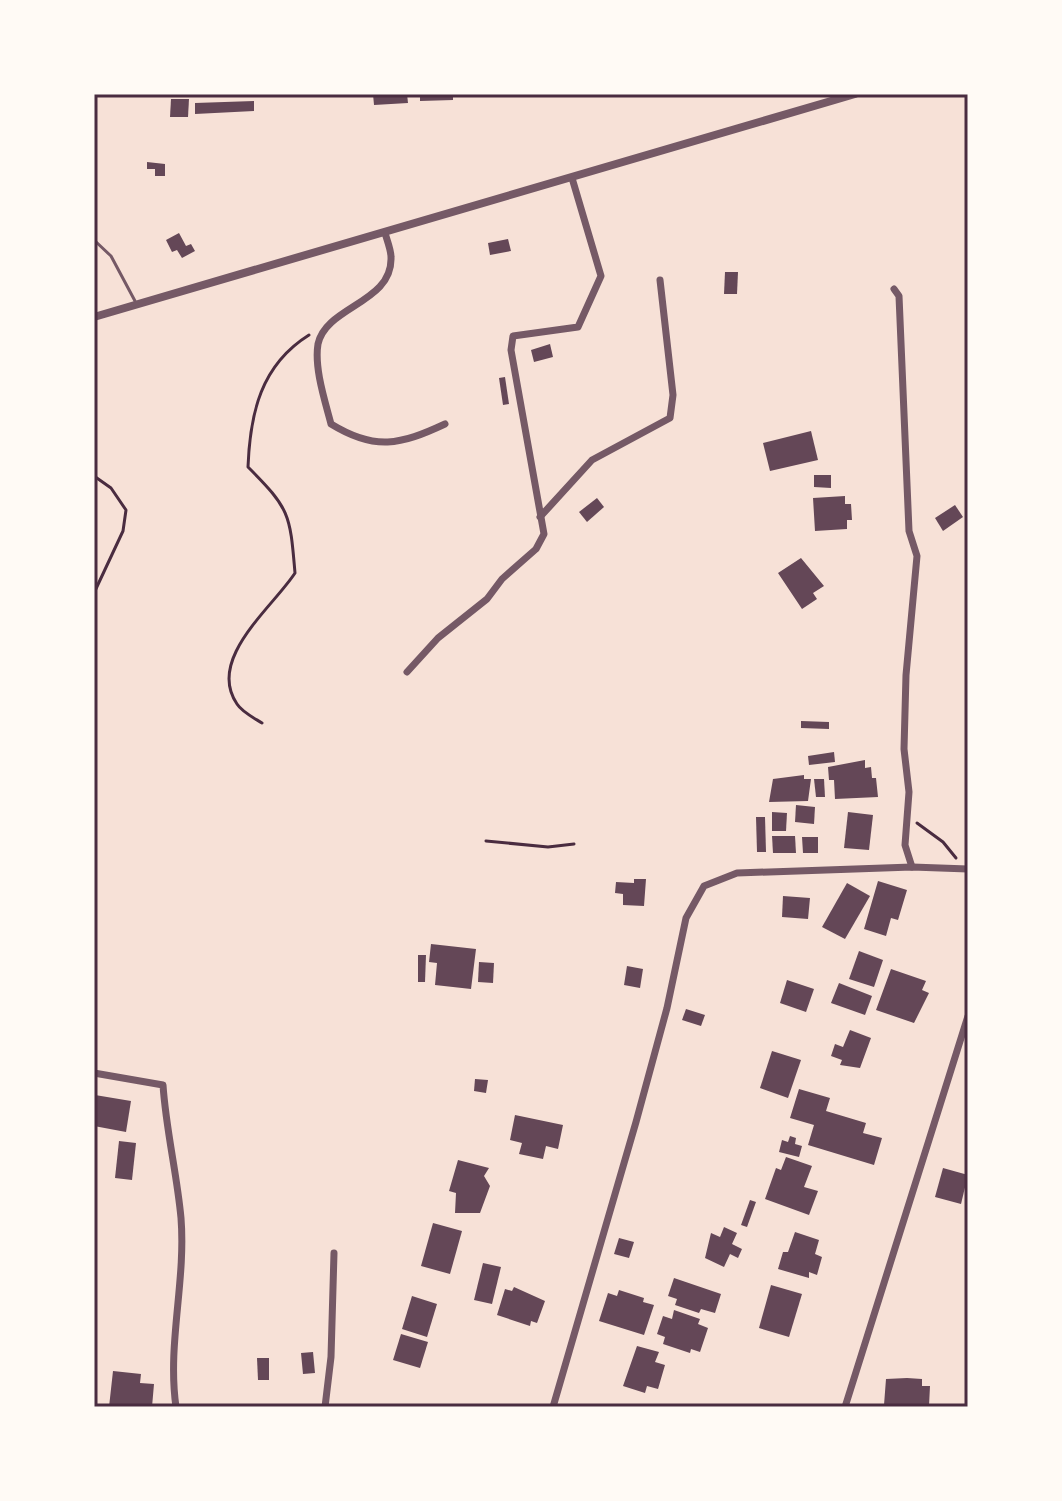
<svg xmlns="http://www.w3.org/2000/svg" width="1062" height="1501" viewBox="0 0 1062 1501" font-family="'Exo 2',sans-serif">
  <style>
    .building { fill: #644757 }
    .lines { fill: none; stroke-linecap: round; stroke-linejoin: round }
    .path { stroke: #4a2c40; stroke-width: 3 }
    .service { stroke: #755966; stroke-width: 3 }
    .minor { stroke: #755966; stroke-width: 7 }
    .tertiary { stroke: #755966; stroke-width: 8 }
    .neatline { fill: none; stroke: #4a2c40; stroke-width: 3 }
  </style>
  <rect width="100%" height="100%" fill="#f7e1d7"/>
  <!-- building -->
  <g class="building">
    <path d="M373,94h34l1,9 -34,2z"/>
    <path d="M420,94h33v6l-33,1z"/>
    <path d="M171,99h18l-1,18h-18z"/>
    <path d="M254,101v10l-59,3v-11z"/>
    <path d="M147,162l18,2v12h-10v-7h-8z"/>
    <path d="M179,233l7,13 5,-2 4,7 -13,7 -5,-8 -5,2 -6,-12z"/>
    <path d="M508,239l3,12 -21,4 -2,-12z"/>
    <path d="M725,272h13l-1,22h-13z"/>
    <path d="M550,344l3,13 -19,5 -3,-12z"/>
    <path d="M505,377l4,27 -6,1 -4,-27z"/>
    <path d="M811,431l7,29 -48,11 -7,-28z"/>
    <path d="M814,475h17v13l-17,-1z"/>
    <path d="M845,496v8h6l1,16h-5v9l-32,2 -2,-33z"/>
    <path d="M597,498l7,9 -17,15 -8,-10z"/>
    <path d="M955,505l8,12 -20,14 -8,-13z"/>
    <path d="M801,558l23,28 -11,7 4,6 -15,10 -24,-36z"/>
    <path d="M801,721l28,1v7l-28,-1z"/>
    <path d="M834,752l1,10 -26,3 -1,-9z"/>
    <path d="M865,760v8l6,-1 1,11h4l2,19 -43,2 -1,-19h-5l-1,-13z"/>
    <path d="M804,775v4h7l-3,22 -39,1 4,-23z"/>
    <path d="M814,779h10l1,18h-9z"/>
    <path d="M796,805l19,2 -1,17 -19,-2z"/>
    <path d="M772,812l15,1 -1,18h-14z"/>
    <path d="M848,812l25,3 -4,35 -25,-2z"/>
    <path d="M756,817h9l1,35h-9z"/>
    <path d="M772,836h23l1,17h-23z"/>
    <path d="M802,837h16v16h-15z"/>
    <path d="M634,879h12l-2,27 -21,-1v-11l-8,-1 1,-11 18,1z"/>
    <path d="M878,881l29,9 -9,30 -7,-2 -5,18 -22,-7z"/>
    <path d="M847,883l23,13 -25,43 -23,-12z"/>
    <path d="M783,896l27,2 -2,21 -26,-2z"/>
    <path d="M431,944l45,5 -5,40 -36,-4 2,-22 -8,-1z"/>
    <path d="M859,951l24,9 -9,27 -25,-8z"/>
    <path d="M418,955h8l-1,27h-7z"/>
    <path d="M479,962l15,1 -1,20 -15,-1z"/>
    <path d="M627,966l16,3 -3,19 -16,-3z"/>
    <path d="M891,969l35,12 -4,9 7,3 -15,30 -38,-13z"/>
    <path d="M787,980l27,9 -8,23 -26,-9z"/>
    <path d="M839,983l33,13 -7,19 -34,-12z"/>
    <path d="M686,1009l19,6 -4,11 -19,-6z"/>
    <path d="M850,1030l21,8 -11,30 -20,-3 2,-5 -11,-4 4,-12 8,3z"/>
    <path d="M772,1051l29,9 -13,38 -28,-10z"/>
    <path d="M475,1079l13,1 -2,13 -12,-2z"/>
    <path d="M799,1089l31,9 -4,13 40,12 -3,10 19,5 -8,27 -66,-20 6,-20 -24,-7z"/>
    <path d="M95,1095l36,6 -5,31 -32,-6z"/>
    <path d="M515,1115l48,10 -5,24 -12,-3 -3,13 -24,-5 3,-11 -12,-3z"/>
    <path d="M790,1136l6,2 -1,6 7,2 -3,11 -20,-5 3,-12 6,2z"/>
    <path d="M119,1141l17,2 -4,37 -17,-2z"/>
    <path d="M786,1157l26,9 -8,21 14,4 -9,24 -44,-16 11,-31 5,2z"/>
    <path d="M458,1160l31,8 -5,8 6,10 -10,27h-25l1,-20 -7,-2z"/>
    <path d="M943,1168l25,7 -7,29 -26,-7z"/>
    <path d="M750,1200l6,2 -9,25 -6,-2z"/>
    <path d="M433,1223l29,8 -12,43 -29,-8z"/>
    <path d="M724,1227l13,6 -5,11 10,5 -4,9 -8,-4 -6,13 -19,-9 6,-25 9,4z"/>
    <path d="M795,1232l24,8 -4,14 7,3 -5,18 -8,-3v6l-31,-9 5,-17h5z"/>
    <path d="M619,1238l15,4 -5,16 -15,-4z"/>
    <path d="M483,1263l18,4 -9,37 -18,-4z"/>
    <path d="M674,1278l47,16 -6,19 -14,-4 -2,4 -24,-8 2,-6 -9,-3z"/>
    <path d="M771,1285l31,9 -13,43 -30,-9z"/>
    <path d="M514,1287l31,14 -8,22 -6,-2 -1,5 -33,-11 8,-26 7,2z"/>
    <path d="M619,1290l25,8 -1,4 11,3 -10,30 -45,-14 9,-28 9,3z"/>
    <path d="M412,1296l25,8 -10,33 -25,-8z"/>
    <path d="M674,1310l26,9 -2,5 10,4 -8,24 -9,-3 -1,4 -27,-9 2,-7 -8,-3 6,-18 9,3z"/>
    <path d="M401,1334l27,8 -8,26 -27,-8z"/>
    <path d="M637,1346l22,6 -4,10 10,3 -7,24 -11,-3 -2,7 -22,-7z"/>
    <path d="M313,1352l2,21 -12,1 -2,-21z"/>
    <path d="M257,1358h12v22h-11z"/>
    <path d="M113,1371l28,3 -1,9 14,1 -2,23h-43z"/>
    <path d="M907,1378l15,1v7h8l-1,20 -45,-1 2,-26z"/>
  </g>
  <g class="lines">
    <!-- path -->
    <g class="path">
      <path d="M94,476l17,12 15,22 -3,21 -29,62"/>
      <path d="M262,723c-8,-5 -20,-11 -25,-19 -31,-45 36,-97 58,-131 -5,-59 -5,-64 -47,-106 2,-54 13,-102 61,-132"/>
      <path d="M917,823l26,19 13,16"/>
      <path d="M486,841l62,6 26,-3"/>
    </g>
    <!-- service -->
    <path class="service" d="M94,240l17,16 24,45"/>
    <!-- minor -->
    <g class="minor">
      <path d="M385,233c2,7 6,17 6,24 2,46 -65,49 -73,87 -4,24 7,57 13,80 44,27 69,21 114,0"/>
      <path d="M894,289l5,7 10,235 8,25 -11,119 -2,74 5,43 -4,53 7,22"/>
      <path d="M540,517l52,-57 78,-42 3,-23 -13,-115"/>
      <path d="M407,672l31,-34 49,-39 15,-20 34,-30 8,-15 -33,-184 2,-14 65,-9 23,-51 -29,-98"/>
      <path d="M94,1073l69,12c3,45 14,89 18,133 5,64 -14,126 -5,189"/>
      <path d="M325,1407l6,-50 3,-104"/>
      <path d="M553,1407l83,-285 31,-114 19,-90 18,-32 33,-13 175,-6 56,2"/>
      <path d="M845,1407l123,-391"/>
    </g>
    <!-- tertiary -->
    <path class="tertiary" d="M94,317l761,-223"/>
  </g>
  <!-- border -->
  <rect width="1062" height="1501" fill="none" stroke="#fffaf5" stroke-width="192"/>
  <rect x="96" y="96" width="870" height="1309" class="neatline"/>
</svg>
